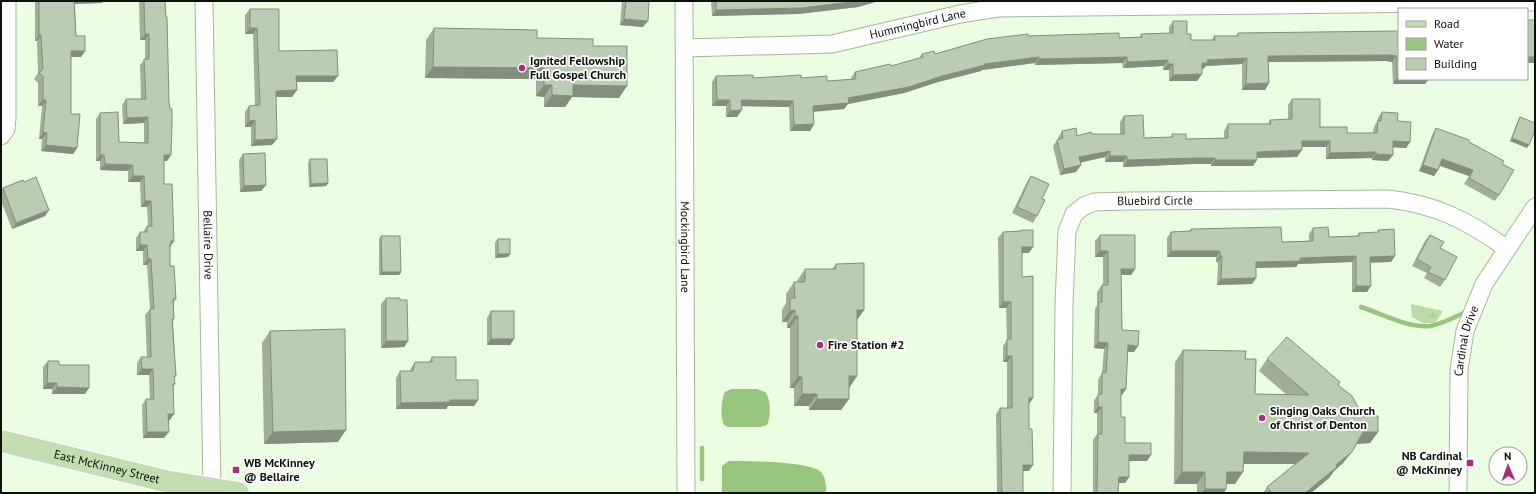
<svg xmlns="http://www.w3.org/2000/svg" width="1536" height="494" viewBox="0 0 1536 494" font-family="'PT Sans',sans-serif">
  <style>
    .grass { fill: url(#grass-tufts) }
    .water { fill: #98c57e }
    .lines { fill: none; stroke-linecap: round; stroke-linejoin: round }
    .stream { stroke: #98c57e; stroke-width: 4.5 }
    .minor-casing { stroke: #a6b79d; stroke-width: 19 }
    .major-casing { stroke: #fff; stroke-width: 24 }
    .minor { stroke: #fff; stroke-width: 17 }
    .major { stroke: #c3ddb3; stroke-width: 22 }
    .wall { fill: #a0af98 }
    .shaded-wall { fill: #828f7c }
    .building { fill: #baccb1; stroke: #828f7c }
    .poi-dot { fill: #a92d7f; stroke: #fff; stroke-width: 1.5 }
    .labels { text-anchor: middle; stroke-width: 3.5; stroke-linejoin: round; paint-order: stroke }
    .street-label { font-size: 12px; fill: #0c1209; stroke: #fff }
    .poi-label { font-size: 12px; font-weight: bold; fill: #0c1209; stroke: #fff; text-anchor: start }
  </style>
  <defs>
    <pattern id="grass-tufts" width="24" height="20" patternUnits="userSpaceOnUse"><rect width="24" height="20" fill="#b9dba7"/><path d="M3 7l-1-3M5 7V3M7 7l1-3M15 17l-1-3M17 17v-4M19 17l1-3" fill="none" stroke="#9ebb8e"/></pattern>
  </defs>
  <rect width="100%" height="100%" fill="#ebfee2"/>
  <!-- grass -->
  <path class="grass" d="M1411,304l32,7 -8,12h-12l-11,-6z"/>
  <!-- water -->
  <g class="water">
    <path d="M731,389h26l8,3c6,6 6,25 2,33l-7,2h-32l-4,-2c-4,-8 -3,-25 1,-33z"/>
    <path d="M729,461c18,0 80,0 92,11 5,5 5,15 5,21h-104v-27z"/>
  </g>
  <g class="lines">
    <!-- stream -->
    <g class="stream">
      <path d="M1361,307c21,7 47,21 69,19 13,-2 26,-10 38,-15"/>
      <path d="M702,479v-31"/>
    </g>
    <defs>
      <g id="minor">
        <path id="s1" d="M204,1l8,489"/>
        <path id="s2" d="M684,1l2,492"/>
        <path id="s3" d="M685,48l147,-4 128,-30 38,-6 537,-6"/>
        <path d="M1,136l5,-7 1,-11v-117"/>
        <path id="s4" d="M1062,493l2,-188 3,-74 7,-17 10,-8 10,-4 34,-1 260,-2c47,5 81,22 119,50"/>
        <path id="s5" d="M1458,493l1,-123 6,-39 19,-47 51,-77"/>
      </g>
      <g id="major">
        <path id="s6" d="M1,441l164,40 73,12"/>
      </g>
    </defs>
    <!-- minor casing -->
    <use href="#minor" class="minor-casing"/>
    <!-- major casing -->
    <use href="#major" class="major-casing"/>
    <!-- minor -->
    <use href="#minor" class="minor"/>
    <!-- major -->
    <use href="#major" class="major"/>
  </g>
  <!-- wall -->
  <g class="wall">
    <path d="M35,1h68l-1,2 -27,1 1,32 9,15 -4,6h-10v57l6,34 -4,6 -32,-3 1,-12h-3l3,-33h-4v-23l-4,-4 4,-6 -1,-32h-2z"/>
    <path d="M139,1h26l6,154 -4,6h-3v23l6,63v19l6,33 -2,3v17l-1,3 3,54 -2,2 1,6 -2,3 -3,33h-2l-4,18h-21l-1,-33 4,-6h4l-1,-24h-12v-12l4,-6h6l-2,-42 5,-6 -3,-44h-4v-14h-7v-13l4,-6h3l4,-6h1l-1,-19h-6l-1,-25h-12v-11l-28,-1v-9h-4v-42l4,-6 19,29 25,1v-20l-21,1 -1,-19 4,-6h15l-1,-34 5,-6v-19h-5z"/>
    <path d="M622,1h27l-6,26 -23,-2z"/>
    <path d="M711,1h168l-21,6 -60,7 -86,2z"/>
    <path d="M250,9l29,42 59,25 -5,6h-36v8l-5,7h-16l-4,48 -21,1v-19h-6v-15l4,-6h6l-2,-72h-8v-19z"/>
    <path d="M1173,21l14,13 4,6h21l2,-4h22l2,-3 161,-2 26,53h-32l-1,-22 -6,-1 -118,1 1,21 -4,7h-23v-26l-36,2 -3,3h-1v5l-5,7h-28v-11h-6v-4l-40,2 -1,-5 -87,2v-2l-53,7 -1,1 -43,11 -34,11 -56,11 -4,5 -31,3 1,12 -4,7h-20l-1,-24 -48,-1 -4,11h-11v-11h-14v-24l4,-6 37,2h48l26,3 24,-2v-1l4,-6 36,-6 28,-8 3,-4h13l93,-18 91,2 21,-1 1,-3 28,-1v-6z"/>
    <path d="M434,28l103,10 56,8 26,52 -47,-1 -7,10h-21v-10l-8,-1v-17l-111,-1 1,-38z"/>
    <path d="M1292,99l28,28 27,6h26l1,-6 3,-6 1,-3 4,-6 15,9 13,21 -4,6 -13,-1v8l-5,6 -16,-1v-2l-46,1v-12h-24l-5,10 -40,1 -4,8h-42v-2h-18l-70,3v-5h-18v-5l-25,5 1,3 -5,7 -16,3 -7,-29 5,-7v-1l4,-7 15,5 43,-2v-12l4,-6 20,22 27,-1 1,-3 14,5 38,-1v-7l4,-7h40l2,-4 18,-1v-14z"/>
    <path d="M1520,117l7,31 -17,-7 8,-21z"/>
    <path d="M1436,128l33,14 33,22 -3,31 -4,6 -31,-17 5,-8 -29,-10 -2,4 -4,6 -15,-5 13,-36z"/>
    <path d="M243,154l23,31 -5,6 -21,1 -1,-32z"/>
    <path d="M310,159l18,24 -2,3 -17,1 -1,-24z"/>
    <path d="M1031,176l11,23 -5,17 -4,7 -21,-10 15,-31z"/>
    <path d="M24,182l25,28 -4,6 -33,13 -11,-28v-10l2,-3z"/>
    <path d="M1313,228l16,9 28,-1 2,-3h18l1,-3 13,32h-20l-4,30h-15v-30l-54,2 -2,3 -40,1v10l-4,6 -35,1 1,-23h-2v-5h-49v-19l4,-6 18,-1 2,-2 91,13 27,-1v-7z"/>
    <path d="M1021,230l8,23h-7v24l11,121 -4,5v68h-6v22h-26l-1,-79 4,-6h7v-46h-4v-16l4,-6 -1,-32h-7l-1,-70 5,-6 17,-1z"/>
    <path d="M1100,235l35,34 -4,6h-10l1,55 12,22h-6l-6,43h-1v22l4,26 22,18h-18v16l-4,6h-7v10h-25v-53l4,-6v-21h-3v-13l4,-5v-15l4,-7 2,-24 -10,-1 1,-39 2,-4v-13l5,-7h1v-28h-8v-16z"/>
    <path d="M1430,235l10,13 5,32 -5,7 -16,-9 3,-5 -15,-7 13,-25z"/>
    <path d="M381,236l20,36 -2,3h-20v-36z"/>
    <path d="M498,239l12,15 -2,3 -13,1v-16z"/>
    <path d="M836,264l28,46 -7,10v56l-8,12v11l-8,11h-32v-4h-15v-18h-4v-60h-3v-6h-5v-12l4,-7v-9l8,-12h3v-1l8,-12h27z"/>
    <path d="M386,298l14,2 8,41 -4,6 -23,1v-44z"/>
    <path d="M491,311l23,28 -4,6h-23v-27z"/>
    <path d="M270,331l68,111 -74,2 -2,-101z"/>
    <path d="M1183,350l62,9 10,35 32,1 -28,-24 8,-12 71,26 25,31 15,16 -8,11 -14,1 -13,19 -9,8 -5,7 -18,15h-48l4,-6 28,-23h-52l-8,20h-9v5l-2,4h-27v-9h-23l1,-122z"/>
    <path d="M432,357l24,23 22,20 -4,6h-26l-2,3h-50v-31l4,-7h10l1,-3 4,-6h14z"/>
    <path d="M48,361l11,4 26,29h-33v-5h-9v-22z"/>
  </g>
  <!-- shaded-wall -->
  <g class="shaded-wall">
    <path d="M72,1h31l-1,2 -32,1z"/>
    <path d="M859,1h20l-21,6 -60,7 -86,2 4,-6z"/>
    <path d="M624,19l24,2 -5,6 -23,-2z"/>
    <path d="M250,28h7l-4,6h-8z"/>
    <path d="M145,34h4l-4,6h-5z"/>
    <path d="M39,35h2l-4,6h-2z"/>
    <path d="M71,51h14l-4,6h-14z"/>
    <path d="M1390,55l6,1 -4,6 -6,-1 -122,1 4,-6z"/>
    <path d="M1039,57l-4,6 -53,7 -1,1 -43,11 -34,11 -56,11 -4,5 -35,3 4,-6 35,-8 94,-22 43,-12z"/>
    <path d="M1127,57l-5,6 -87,2 4,-6z"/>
    <rect x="1527" y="57" width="8" height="6"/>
    <path d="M1247,58l-5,6 -36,2 -3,3 -6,1 5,-7 5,-3z"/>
    <path d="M1168,60l-5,6 -40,2 4,-6z"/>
    <path d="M1168,64h5l-4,6h-6z"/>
    <path d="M433,67l111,1 -8,11 -111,-1z"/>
    <path d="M1202,74l-5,7h-28l4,-6z"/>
    <path d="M296,76h42l-5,6h-41z"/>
    <path d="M1397,78h2v1h30l-4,5h-32z"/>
    <path d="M1269,83l-4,7h-23l4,-6z"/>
    <path d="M544,85h8l-8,12 -8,-1z"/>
    <path d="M573,85l54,1 -8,12 -47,-1 -7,10h-21l8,-12z"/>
    <path d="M297,90l-5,7h-21l5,-6z"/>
    <path d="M43,100h3l-4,6h-4z"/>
    <path d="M717,100h13l-4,6h-14z"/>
    <path d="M741,100l52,1 -4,6 -52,-1z"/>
    <path d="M742,110l-5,7h-11l4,-6z"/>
    <path d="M148,117l-4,6 -21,1 4,-6z"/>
    <path d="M255,120l-4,7h-6l4,-6z"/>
    <path d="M814,124l-4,7h-20l4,-6z"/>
    <path d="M43,132l4,1 -5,6h-3z"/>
    <path d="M1512,138l17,7 -2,3 -17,-7z"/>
    <path d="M277,139l-5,6 -21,1 4,-6z"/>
    <path d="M1302,141h28l-4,6h-29z"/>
    <path d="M1393,141l17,1 -4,6 -17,-1z"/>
    <path d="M46,145l31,3 -4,6 -32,-3z"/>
    <path d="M1302,150l-5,7 -44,1 4,-6z"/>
    <path d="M1110,151l-5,6 -30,7 4,-7z"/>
    <path d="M1376,152l-4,6 -46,1 4,-6z"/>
    <path d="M1376,154l17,1 -5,6 -16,-1z"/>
    <path d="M100,155h4l-4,6h-4z"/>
    <path d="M164,155h7l-4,6h-8z"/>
    <path d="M1110,156h17l-4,6h-18z"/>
    <path d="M1198,158h17l-4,6h-18l-70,3 4,-7z"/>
    <path d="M1442,159l31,11 -4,6 -31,-11z"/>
    <path d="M1215,160h42l-4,6h-42z"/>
    <path d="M105,164l28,1 -5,6 -28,-1z"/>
    <path d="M1081,165l-5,7 -16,3 4,-6z"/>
    <path d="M1423,165l15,5 -4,6 -15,-5z"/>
    <path d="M133,176h11l-4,6h-12z"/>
    <path d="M328,183l-2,3 -17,1 2,-3z"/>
    <path d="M266,185l-5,6 -21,1 4,-6z"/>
    <path d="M145,201h6l-4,6h-6z"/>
    <path d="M49,210l-4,6 -33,13 4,-6z"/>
    <path d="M171,241h3l-4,6h-1l-4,3z"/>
    <path d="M140,245h7l-4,6h-7z"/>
    <path d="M1022,247h11l-4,6h-11z"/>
    <path d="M1100,251h8l-5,6h-8z"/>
    <path d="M1171,251h49l-4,6h-49z"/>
    <path d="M498,254h12l-2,3 -13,1z"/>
    <path d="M1220,256h2l-4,6h-2z"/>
    <path d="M1356,256l-4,6 -54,2 -2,3 -44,1 4,-6 44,-4z"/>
    <path d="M1395,256l-4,6 -25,1 4,-6z"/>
    <path d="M148,259h3l-4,6h-4z"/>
    <path d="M1121,269h14l-4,6h-15z"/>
    <path d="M382,272h19l-2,3h-20z"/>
    <path d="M1256,278l-4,6 -35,1 4,-6z"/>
    <path d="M1356,286h15l-4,6h-15z"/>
    <path d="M1003,302h8l-5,6h-7z"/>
    <path d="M795,310l-8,12h-5l8,-11z"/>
    <path d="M857,310h7l-8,11z"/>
    <path d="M795,316h3l-8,12h-3z"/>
    <path d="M491,339h23l-4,6h-23z"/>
    <path d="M386,341h22l-4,6 -23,1z"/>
    <path d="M1098,342l10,1 -4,6 -10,-1z"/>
    <path d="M1128,345l10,1 -4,6h-10z"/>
    <path d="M1007,356h5l-5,6h-4z"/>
    <path d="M142,369h11l-4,6h-12z"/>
    <path d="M849,376h8l-8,12z"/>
    <path d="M798,377h4l-8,11h-4z"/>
    <path d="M47,383h10l-5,6h-9z"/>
    <path d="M57,387l32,1 -4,6h-33z"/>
    <path d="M1121,389h5l-4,6h-5z"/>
    <path d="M802,394h15l-8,12h-15z"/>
    <path d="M1029,398h4l-4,6z"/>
    <path d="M817,399h32l-8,11h-32z"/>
    <path d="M450,400h28l-4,6h-26l-2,3h-50l5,-6z"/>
    <path d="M1098,407h4l-5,6h-3z"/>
    <path d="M168,414h6l-4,6h-6z"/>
    <path d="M346,430l-8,12 -74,2 9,-12z"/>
    <path d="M147,432h22l-5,6h-21z"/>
    <path d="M1363,432h15l-8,11 -15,1z"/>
    <path d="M1244,452l65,1 -8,11h-66z"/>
    <path d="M1352,452l-9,11 -9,8 -5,7 -18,15h-6l31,-28z"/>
    <path d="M1129,455h22l-4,6h-22z"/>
    <path d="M1023,465h10l-4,6h-10z"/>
    <path d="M1182,472h23l-8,12h-23z"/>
    <path d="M1227,472h16l-8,12h-16z"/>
    <path d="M1119,477h10l-4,6h-11z"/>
    <path d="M1205,489h21l-2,4h-22z"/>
  </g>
  <!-- building -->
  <g class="building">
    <path d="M39,1h35l2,35h9v15h-14v63h9l-3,34 -31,-3 1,-12 -4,-1 3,-32h-3v-24l-4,-3 4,-4 -2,-34h-2z"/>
    <path d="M144,1h21l1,16h1l2,84 1,8h2v15l-1,31h-7v29h8l2,57h-3v3h-1v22h4l2,33h-3l1,20h-2l4,57h-2l1,8h-2l1,30h-6l1,18h-22l-1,-33h8l-1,-30h-11l-1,-12h10l-1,-48h4l-3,-50h-3l-1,-14h-7v-13h7v-6h5l-1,-25h-6l-1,-25h-11v-11l-28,-1 -1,-9h-4v-42l18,-1 1,30 29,1v-26l-21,1 -1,-19h20l-2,-40h5v-25h-4z"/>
    <path d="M626,1h23l-1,20 -24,-2z"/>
    <path d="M716,1h143l-57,7 -86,2z"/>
    <path d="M250,9h29v42l58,-1 1,26h-42l1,14 -21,1 1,48 -22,1v-20l-6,1v-15l11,-1 -3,-77h-7z"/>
    <rect x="1527" y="20" width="8" height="37"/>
    <path d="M1173,21h14v13h4v6h24l-1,-4h24v-3l161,-2v47h-2l-1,-22 -6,-1 -122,1 1,27 -23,1 1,-26 -40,2 1,3h-6v11l-29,1v-11h-5v-4l-41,2v-5l-88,2v-2l-54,7v1l-43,11 -33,11 -61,11 1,5 -36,3 1,18 -20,1 -1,-24 -52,-1 1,10 -12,1v-11h-13l-1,-24 37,-1v3l48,-3v3l26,-2v5l29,-2 -1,-7 35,-8 1,2 32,-9 -1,-3 12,-3 1,3 52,-15 41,-5v2l91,-3v5l23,-1 -1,-3 32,-1z"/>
    <path d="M434,28l103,2v8l56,1v7h34v40l-54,-1v11l-21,-1v-10h-8v-17l-111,-1z"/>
    <path d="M1292,99h28v28h27v6h30l1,-13 3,1 1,-9 16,1 -1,8 14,1 -1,20 -17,-1v14l-17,-1v-2l-46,1v-12h-28v9l-45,2v8h-42v-2h-17l-71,2v-4h-17v-5l-31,6 2,8 -17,4 -7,-29 6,-2 -1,-7 14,-3 1,8 14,-4 1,2h32v-18l19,-1 1,23 29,-1 -1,-3h14v5l42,-1v-14h43l-1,-4 22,-1z"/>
    <path d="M1520,117l15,6v7l-6,15 -17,-7z"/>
    <path d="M1436,128l33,12v2l35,19 -2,3 12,6 -15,25 -30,-17 4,-8 -31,-11 -4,11 -15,-5z"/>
    <path d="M265,153l1,32 -22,1 -1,-32z"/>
    <path d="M310,159h17l1,24 -17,1z"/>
    <path d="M1031,176l18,8 -7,15 3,1 -8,16 -20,-9z"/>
    <path d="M36,177l13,33 -33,13 -13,-35 20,-8 1,2z"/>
    <path d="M1281,227l1,15 31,-1v-13l15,-1 1,10 30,-1v-3l20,-1 -1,-2 16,-1 1,27 -25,1 1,29h-15v-30l-56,2v3l-44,1v16l-35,1 1,-23h-2v-5h-49v-19l20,-1v-2z"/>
    <path d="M1021,230h12v17h-11v30l11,-1v122h-4v31h3l1,36h-10v28h-21l-2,-85h12v-52h-5v-17h4v-37h-8v-70l18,-1z"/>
    <path d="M1100,235h35v34h-14l1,61 17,1 -1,15 -10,-1 -2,44h-5v28h4v26h26v12h-22v22h-10l-1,16h-21l1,-59h4v-27h-4v-13h4v-21h4l2,-30 -10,-1 1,-40h3v-17h6v-34h-8z"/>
    <path d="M1430,235l14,7 -4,6 17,9 -12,23 -17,-8 3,-5 -14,-8z"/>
    <path d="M381,236h19l1,36h-19z"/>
    <rect x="498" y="239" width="12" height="15"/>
    <path d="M864,263v47h-7v66h-8v23h-32v-5h-15v-17h-4v-61h-3v-6l-5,1v-13h5l-1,-16h11v-13h31v-5z"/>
    <path d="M386,298h14v2h7l1,41h-22z"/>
    <rect x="491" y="311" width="23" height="28"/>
    <path d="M345,329l1,101 -73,2 -3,-101z"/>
    <path d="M1287,337l53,45 -2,3 14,11 11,20h15v16h-15l-11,20 -16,13 1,2 -32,26h-33l-5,-6 42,-34 -65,-1 -1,20h-16l-1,17h-21v-17h-23l1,-122 63,1 -1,8h11l-1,35 54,1 -42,-36z"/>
    <path d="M432,357h24v23h22v20h-28v2l-49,1 -1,-32h13l2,-9h17z"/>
    <path d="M48,361h11v4h30v23l-32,-1v-4h-10z"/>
  </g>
  <!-- markers -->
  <g class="poi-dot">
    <circle cx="522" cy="68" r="4"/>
    <circle cx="820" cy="345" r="4"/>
    <circle cx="1262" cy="418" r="4"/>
    <rect x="1466" y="459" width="8" height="8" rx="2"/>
    <rect x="232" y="466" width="8" height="8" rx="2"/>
  </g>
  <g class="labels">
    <!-- street labels -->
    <g class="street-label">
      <text dy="4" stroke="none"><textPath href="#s3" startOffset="235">Hummingbird Lane</textPath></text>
      <text dy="4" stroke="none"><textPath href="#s4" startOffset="365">Bluebird Circle</textPath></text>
      <text dy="4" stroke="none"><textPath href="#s1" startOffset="244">Bellaire Drive</textPath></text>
      <text dy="4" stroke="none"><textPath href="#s2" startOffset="246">Mockingbird Lane</textPath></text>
      <text dy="4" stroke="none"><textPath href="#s5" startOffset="153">Cardinal Drive</textPath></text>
      <text dy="4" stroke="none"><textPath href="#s6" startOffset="109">East McKinney Street</textPath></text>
    </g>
    <!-- poi labels -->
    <g class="poi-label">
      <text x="530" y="65">Ignited Fellowship<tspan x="530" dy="14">Full Gospel Church</tspan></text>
      <text x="828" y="349">Fire Station #2</text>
      <text x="1270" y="415">Singing Oaks Church<tspan x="1270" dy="14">of Christ of Denton</tspan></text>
      <text x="1462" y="460" text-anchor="end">NB Cardinal<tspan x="1462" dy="14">@ McKinney</tspan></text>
      <text x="244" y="467">WB McKinney<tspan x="244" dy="14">@ Bellaire</tspan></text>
    </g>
  </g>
  <!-- border -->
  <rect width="1536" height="494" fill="none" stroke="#0c1209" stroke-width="4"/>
  <!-- legend -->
  <rect x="1398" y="8" width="130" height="72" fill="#ffffff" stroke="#9ea09d"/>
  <rect x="1406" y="21" width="20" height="6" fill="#c3ddb3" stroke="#9ea09d"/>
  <text x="1434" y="28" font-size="12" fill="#0c1209">Road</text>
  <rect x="1406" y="38" width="20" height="12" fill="#98c57e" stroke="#9ea09d"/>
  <text x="1434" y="48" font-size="12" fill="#0c1209">Water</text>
  <rect x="1406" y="58" width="20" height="12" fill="#baccb1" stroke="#9ea09d"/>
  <text x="1434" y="68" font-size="12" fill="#0c1209">Building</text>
  <!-- north arrow -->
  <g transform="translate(1508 466) rotate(358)"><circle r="19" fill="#ffffff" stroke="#9ea09d"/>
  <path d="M0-3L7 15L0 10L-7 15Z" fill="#a92d7f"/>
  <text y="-6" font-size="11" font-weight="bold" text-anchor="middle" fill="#0c1209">N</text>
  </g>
</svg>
